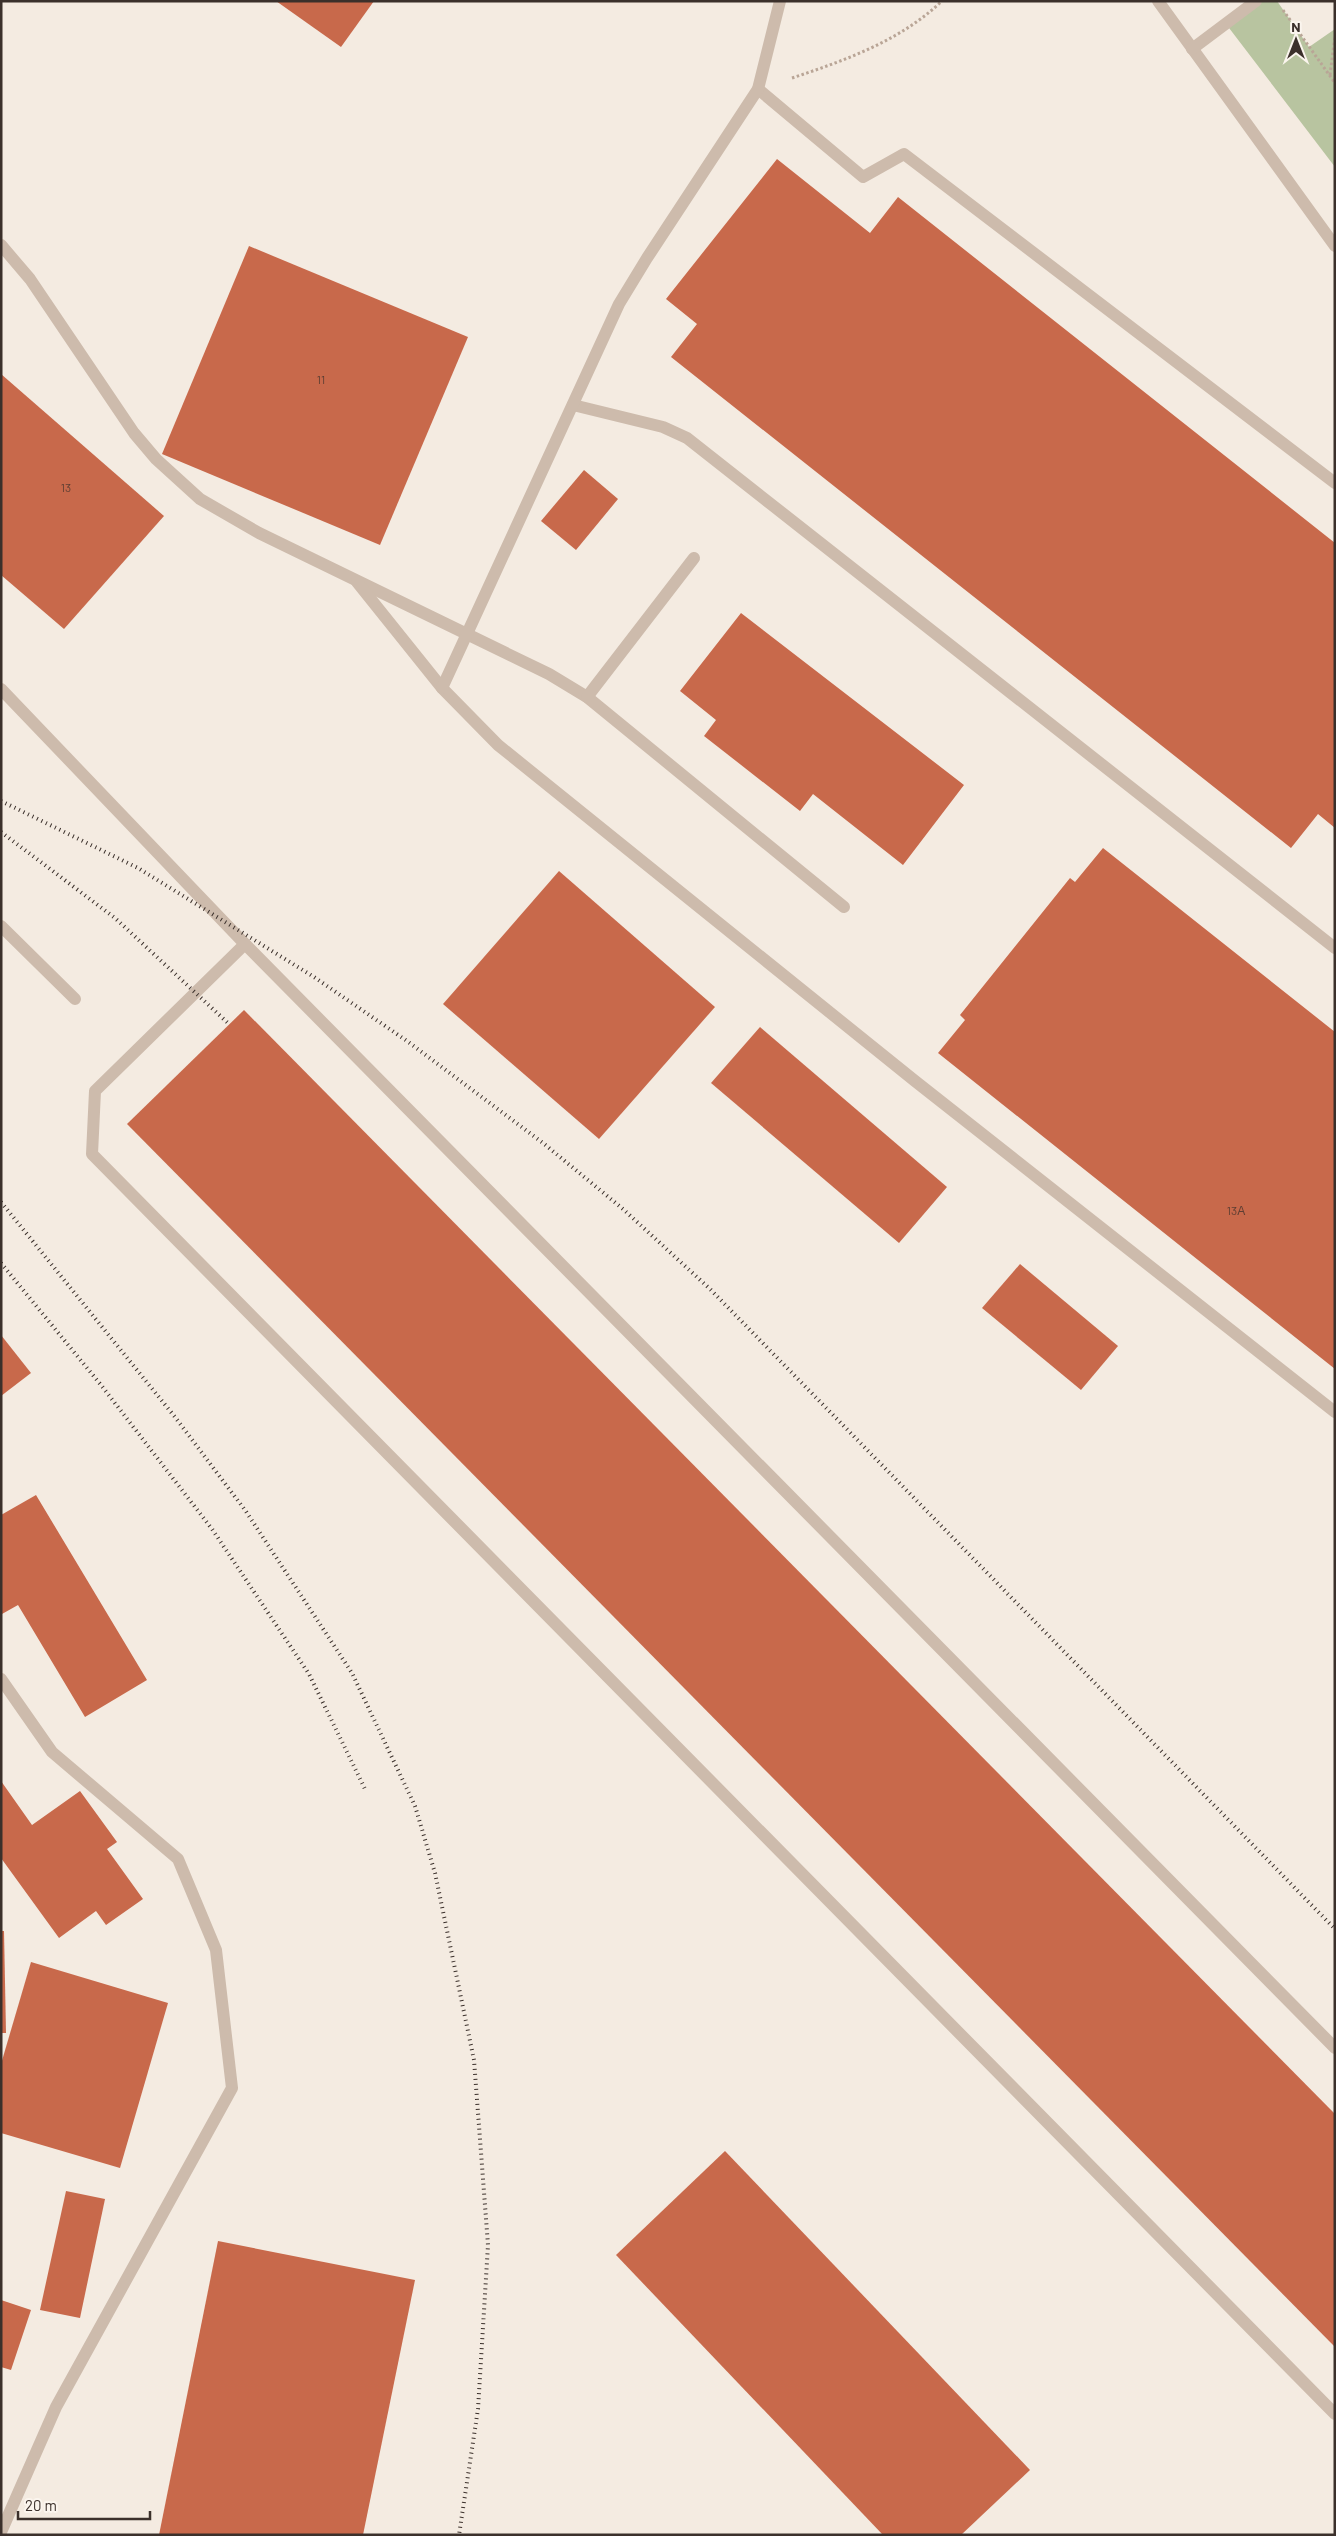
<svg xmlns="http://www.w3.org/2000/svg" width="1336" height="2536" viewBox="0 0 1336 2536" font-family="Barlow,sans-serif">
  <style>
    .green { fill: #b8c4a0 }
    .building { fill: #c8694b }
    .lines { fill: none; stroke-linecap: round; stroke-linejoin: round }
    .path { stroke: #b9a596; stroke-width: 3; stroke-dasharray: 2.5 2.5; stroke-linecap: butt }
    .minor { stroke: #cdbbac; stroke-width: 12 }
    .rail { stroke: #3b302b; stroke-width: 4; stroke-dasharray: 1 4; stroke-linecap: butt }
    .labels { text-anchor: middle; stroke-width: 4; stroke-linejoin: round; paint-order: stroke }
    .number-label { font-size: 12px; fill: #5e3e33 }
  </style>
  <rect width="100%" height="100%" fill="#f4ebe1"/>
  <!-- green -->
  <path class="green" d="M1256,1h21l32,46 26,-18v138l-109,-143z"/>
  <!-- building -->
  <g class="building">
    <path d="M276,1h98l-33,46z"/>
    <path d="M777,159l93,74 28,-36 437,346v285l-17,-14 -27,34 -620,-491 26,-33 -31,-25z"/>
    <path d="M249,246l219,91 -88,208 -218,-91z"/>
    <path d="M1,374l163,142 -100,113 -63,-54z"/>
    <path d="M584,470l34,29 -42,51 -35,-29z"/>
    <path d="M741,613l223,172 -61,80 -90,-71 -13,17 -96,-75 12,-16 -36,-29z"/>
    <path d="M1103,848l232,184v337l-397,-316 27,-33 -5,-5 110,-137 5,4z"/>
    <path d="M559,871l156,136 -116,132 -156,-135z"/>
    <path d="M244,1010l1091,1104v233l-1208,-1223z"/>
    <path d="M760,1027l187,160 -48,56 -188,-160z"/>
    <path d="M1020,1264l98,82 -37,44 -99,-82z"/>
    <path d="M1,1335l30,38 -30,23z"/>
    <path d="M36,1495l111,185 -62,37 -67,-112 -16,9 -1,-2v-97z"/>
    <path d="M1,1781l31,44 48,-34 37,51 -10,7 36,50 -37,26 -10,-14 -37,27 -58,-80z"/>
    <path d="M1,1931h3l2,102h-5z"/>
    <path d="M31,1962l137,41 -48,165 -119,-35v-69z"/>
    <path d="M725,2151l305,319 -69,65h-78l-267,-280z"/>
    <path d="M66,2191l39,8 -25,119 -40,-8z"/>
    <path d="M218,2241l197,39 -52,255h-204z"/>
    <path d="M1,2300l30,10 -20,60 -10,-3z"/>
  </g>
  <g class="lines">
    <!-- path -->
    <g class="path">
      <path d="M1283,10l52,73"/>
      <path d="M1330,75l5,-39"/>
      <path d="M792,78c54,-18 108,-37 150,-77"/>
    </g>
    <!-- minor -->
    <g class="minor">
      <path d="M1158,1l177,245"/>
      <path d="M1192,49l64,-48"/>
      <path d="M758,89l105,88 41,-23 431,329"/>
      <path d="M1,245l29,34 104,154 22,26 44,40 59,34 290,141 38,23 257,210"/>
      <path d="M573,405l90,22 24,11 648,510"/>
      <path d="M357,582l85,106 56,57 417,336 420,331"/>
      <path d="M442,688l177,-384 28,-46 111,-169 22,-88"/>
      <path d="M1,689l244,255"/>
      <path d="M587,697l107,-139"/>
      <path d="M1,926l74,73"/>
      <path d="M1,1679l51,73 126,107 38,91 16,138 -176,319 -55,125"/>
      <path d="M1335,2048l-1090,-1104 -150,147 -3,63 1243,1260"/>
    </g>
    <!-- rail -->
    <g class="rail">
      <path d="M1,801l137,67 176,109 93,64 136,102 80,66 87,80 625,640"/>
      <path d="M1,832l114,86 114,106"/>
      <path d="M1,1202l174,215 70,93 107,163 63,133 20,67 39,187 14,185 -10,164 -19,126"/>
      <path d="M1,1263l100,122 111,144 97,145 56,115"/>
    </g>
  </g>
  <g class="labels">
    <!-- number labels -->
    <g class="number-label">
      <text x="321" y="384">11</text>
      <text x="66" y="492">13</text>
      <text x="1236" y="1215">13А</text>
    </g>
  </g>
  <!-- border -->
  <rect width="1336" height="2536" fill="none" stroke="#3b302b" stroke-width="5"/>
  <!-- north arrow -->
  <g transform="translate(1296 40)" stroke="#fbf5ee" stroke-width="4" paint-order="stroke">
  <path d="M0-4L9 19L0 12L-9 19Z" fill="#3b302b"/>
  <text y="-8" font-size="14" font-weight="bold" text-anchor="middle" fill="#3b302b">N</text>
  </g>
  <!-- scale -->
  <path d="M18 2511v8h132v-8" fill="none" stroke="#3b302b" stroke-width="2.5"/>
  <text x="25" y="2511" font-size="15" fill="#3b302b" stroke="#fbf5ee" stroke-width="4" paint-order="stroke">20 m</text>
</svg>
